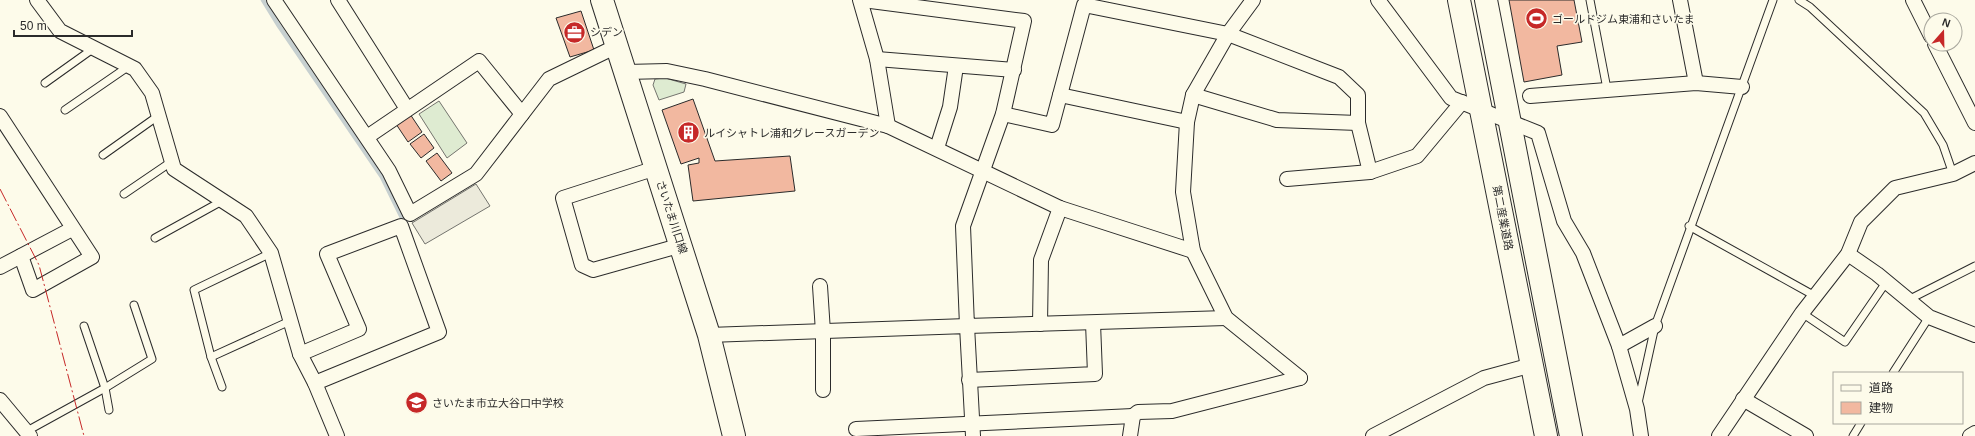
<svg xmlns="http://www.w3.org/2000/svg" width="1975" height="436" viewBox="0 0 1975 436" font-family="Helvetica,'Noto Sans JP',sans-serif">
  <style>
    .green { fill: #deebd1; stroke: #74746e }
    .parking { fill: #eceadb; stroke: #74746e }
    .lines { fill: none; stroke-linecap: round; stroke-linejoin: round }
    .stream { stroke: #c7d0d0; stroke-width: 4.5 }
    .building { fill: #f2b8a0; stroke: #2b2b2b }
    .service-casing { stroke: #2b2b2b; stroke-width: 9 }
    .minor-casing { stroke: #2b2b2b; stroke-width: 16 }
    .primary-casing { stroke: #2b2b2b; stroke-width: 24 }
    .service { stroke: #fdfbea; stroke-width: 7 }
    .minor { stroke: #fdfbea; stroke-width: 14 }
    .primary { stroke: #fdfbea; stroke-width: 22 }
    .power { stroke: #c62828; stroke-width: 1; stroke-dasharray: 14 3 2 3; stroke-linecap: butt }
    .labels { text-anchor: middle; stroke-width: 3; stroke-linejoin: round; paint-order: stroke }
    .poi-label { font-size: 11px; fill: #2b2b2b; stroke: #fdfbea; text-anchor: start }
    .street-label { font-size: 11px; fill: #2b2b2b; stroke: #fdfbea }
  </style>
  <rect width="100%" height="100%" fill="#fdfbea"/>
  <!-- green -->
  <g class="green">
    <path d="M665,78l21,6 -2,8 -25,8 -6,-15 2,-6z"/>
    <path d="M439,101l28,42 -20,15 -28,-44z"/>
  </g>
  <!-- parking -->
  <path class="parking" d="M476,184l14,22 -65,38 -13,-21z"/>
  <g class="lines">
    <!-- stream -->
    <path class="stream" d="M263,0l16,26 103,151 23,47"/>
  </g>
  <!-- building -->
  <g class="building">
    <path d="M1509,0h65l8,42 -25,4 5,29 -38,7z"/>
    <path d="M581,11l13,39 -24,7 -14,-39z"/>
    <path d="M693,99l22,62 75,-5 5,35 -102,10 -5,-36 11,-2v-5l-18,6 -19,-54z"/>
    <path d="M410,114l12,18 -14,10 -12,-18z"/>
    <path d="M424,134l10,14 -13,10 -11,-14z"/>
    <path d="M437,153l15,20 -11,8 -15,-20z"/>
  </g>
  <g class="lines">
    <defs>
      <g id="service">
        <path d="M1590,0l17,89"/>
        <path d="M1799,0l11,7 114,106 19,32 10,29"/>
        <path d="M45,83l49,-35"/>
        <path d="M65,110l64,-44"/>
        <path d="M103,155l55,-39"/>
        <path d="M124,194l47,-32"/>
        <path d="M1689,226l126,70"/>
        <path d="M155,238l67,-37"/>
        <path d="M1908,300l67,-34"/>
        <path d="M1802,313l43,29 42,-61"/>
        <path d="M84,326l21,62 4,22"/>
        <path d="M211,357l79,-36"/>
        <path d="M1893,373l36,-56"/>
        <path d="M222,387l-11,-30 -17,-67 77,-37"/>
        <path d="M1638,403l17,-77 118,-326"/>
        <path d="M27,431l78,-43 47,-29 -18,-54"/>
        <path d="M1853,436l8,-13"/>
      </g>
      <g id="minor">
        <path d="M37,0l23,31 75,38 17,24 22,76 72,47 25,37 29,101 15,29 22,53"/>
        <path d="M274,0l115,171 21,43 66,-40 73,-95 68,-33"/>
        <path d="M338,0l69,109"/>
        <path d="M860,0l17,59 11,67"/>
        <path d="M863,0l161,21 -21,93 -40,112 4,100 259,-8"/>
        <path d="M1253,0l-25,34 -35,61 -6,27 -4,70 10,59 33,67 74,60"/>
        <path d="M1378,0l73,98 87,35 26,88 19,32 36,93 36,-20"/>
        <path d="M1680,0l16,83"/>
        <path d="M1913,0l18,36"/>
        <path d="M1935,44l40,79"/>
        <path d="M877,59l137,11"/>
        <path d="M626,72l41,-1 38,8 183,47 172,82 133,43"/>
        <path d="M1060,95l127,27"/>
        <path d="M1193,95l84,25 81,3"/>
        <path d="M1530,96l166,-13 46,4"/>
        <path d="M1003,114l49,11 32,-120 144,29 111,43 19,18v28l12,49"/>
        <path d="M0,116l92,141 -59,33 -12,-34"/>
        <path d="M367,137l112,-76 43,53"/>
        <path d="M937,148l13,-41 6,-41"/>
        <path d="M656,168l-93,30 19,67 11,5 89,-25"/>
        <path d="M1287,179l83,-7 47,-16 45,-54"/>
        <path d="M1848,254l29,20 52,43 46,18"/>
        <path d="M0,267l72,-38"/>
        <path d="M820,286l3,46v58"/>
        <path d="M1040,324l1,-64 19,-52"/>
        <path d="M709,335l258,-9 6,110"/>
        <path d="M1619,346l18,63 4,27"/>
        <path d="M300,354l59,-25 -32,-75 74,-28 38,106 -124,51"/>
        <path d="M969,380l126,-6 -2,-51"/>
        <path d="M1743,399l63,37"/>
        <path d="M0,400l30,36"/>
        <path d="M856,429l277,-13"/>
        <path d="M1130,436l3,-20 5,-4 34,-1 128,-33"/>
        <path d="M1373,436l111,-58 48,-13"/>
        <path d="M1719,436l83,-123 46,-59 13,-32 34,-34 58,-14 22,-11"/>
        <path d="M1970,436l5,-3"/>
      </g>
      <g id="primary">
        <path d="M602,0l107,335 25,101"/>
        <path d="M1459,0l87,436"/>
        <path d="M1486,0l85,436"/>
      </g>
    </defs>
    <!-- service casing -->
    <use href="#service" class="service-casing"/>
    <!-- minor casing -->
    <use href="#minor" class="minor-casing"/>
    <!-- primary casing -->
    <use href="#primary" class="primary-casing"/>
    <!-- service -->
    <use href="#service" class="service"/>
    <!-- minor -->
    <use href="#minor" class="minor"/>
    <!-- primary -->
    <use href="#primary" class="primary"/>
    <!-- power -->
    <path class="power" d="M0,189l39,76 45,171"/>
  </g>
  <!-- icons -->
  <defs>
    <symbol id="stadium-disc" viewBox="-11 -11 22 22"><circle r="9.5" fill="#c62828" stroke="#fdfbea"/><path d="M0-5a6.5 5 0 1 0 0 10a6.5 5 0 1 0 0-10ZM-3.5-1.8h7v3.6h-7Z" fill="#fff"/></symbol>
    <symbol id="office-disc" viewBox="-11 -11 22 22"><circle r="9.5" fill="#c62828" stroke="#fdfbea"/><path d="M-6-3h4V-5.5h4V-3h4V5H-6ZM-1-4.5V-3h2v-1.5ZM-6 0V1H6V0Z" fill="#fff"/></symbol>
    <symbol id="building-disc" viewBox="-11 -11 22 22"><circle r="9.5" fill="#c62828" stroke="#fdfbea"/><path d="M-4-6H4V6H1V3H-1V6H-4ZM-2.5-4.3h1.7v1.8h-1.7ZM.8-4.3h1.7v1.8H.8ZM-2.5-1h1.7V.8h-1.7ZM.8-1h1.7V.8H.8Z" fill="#fff"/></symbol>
    <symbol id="school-disc" viewBox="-11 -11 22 22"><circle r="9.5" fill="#c62828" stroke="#fdfbea"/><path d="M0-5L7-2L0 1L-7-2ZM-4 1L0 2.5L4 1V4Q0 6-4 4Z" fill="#fff"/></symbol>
  </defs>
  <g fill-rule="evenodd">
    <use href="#stadium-disc" x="1524" y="6" width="25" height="25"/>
    <use href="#office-disc" x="562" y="20" width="25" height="25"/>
    <use href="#building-disc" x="676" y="120" width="25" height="25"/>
    <use href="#school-disc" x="404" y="390" width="25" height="25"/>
  </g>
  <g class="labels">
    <!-- poi labels -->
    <g class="poi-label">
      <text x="1552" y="23">ゴールドジム東浦和さいたま</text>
      <text x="590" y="36">シデン</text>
      <text x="704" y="137">ルイシャトレ浦和グレースガーデン</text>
      <text x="432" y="407">さいたま市立大谷口中学校</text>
    </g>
    <!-- street labels -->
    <g class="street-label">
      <text transform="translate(672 217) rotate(72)" y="4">さいたま川口線</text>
      <text transform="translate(1503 218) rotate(79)" y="4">第二産業道路</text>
    </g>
  </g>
  <!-- legend -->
  <rect x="1833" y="372" width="130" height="52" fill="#fdfbea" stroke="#a9a89e"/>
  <rect x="1841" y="385" width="20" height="6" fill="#fdfbea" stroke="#a9a89e"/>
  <text x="1869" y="392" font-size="12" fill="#2b2b2b">道路</text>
  <rect x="1841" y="402" width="20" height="12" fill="#f2b8a0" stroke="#a9a89e"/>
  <text x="1869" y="412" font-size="12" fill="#2b2b2b">建物</text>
  <!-- north arrow -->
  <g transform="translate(1943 32) rotate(20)"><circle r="19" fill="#fdfbea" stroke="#a9a89e"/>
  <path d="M0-3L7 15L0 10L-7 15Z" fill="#c62828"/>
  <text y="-6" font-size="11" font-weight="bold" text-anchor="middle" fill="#2b2b2b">N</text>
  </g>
  <!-- scale -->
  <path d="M14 30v6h118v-6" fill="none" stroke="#2b2b2b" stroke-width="2"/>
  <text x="20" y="30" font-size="12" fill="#2b2b2b" stroke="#fdfbea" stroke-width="3" paint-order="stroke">50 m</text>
</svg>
